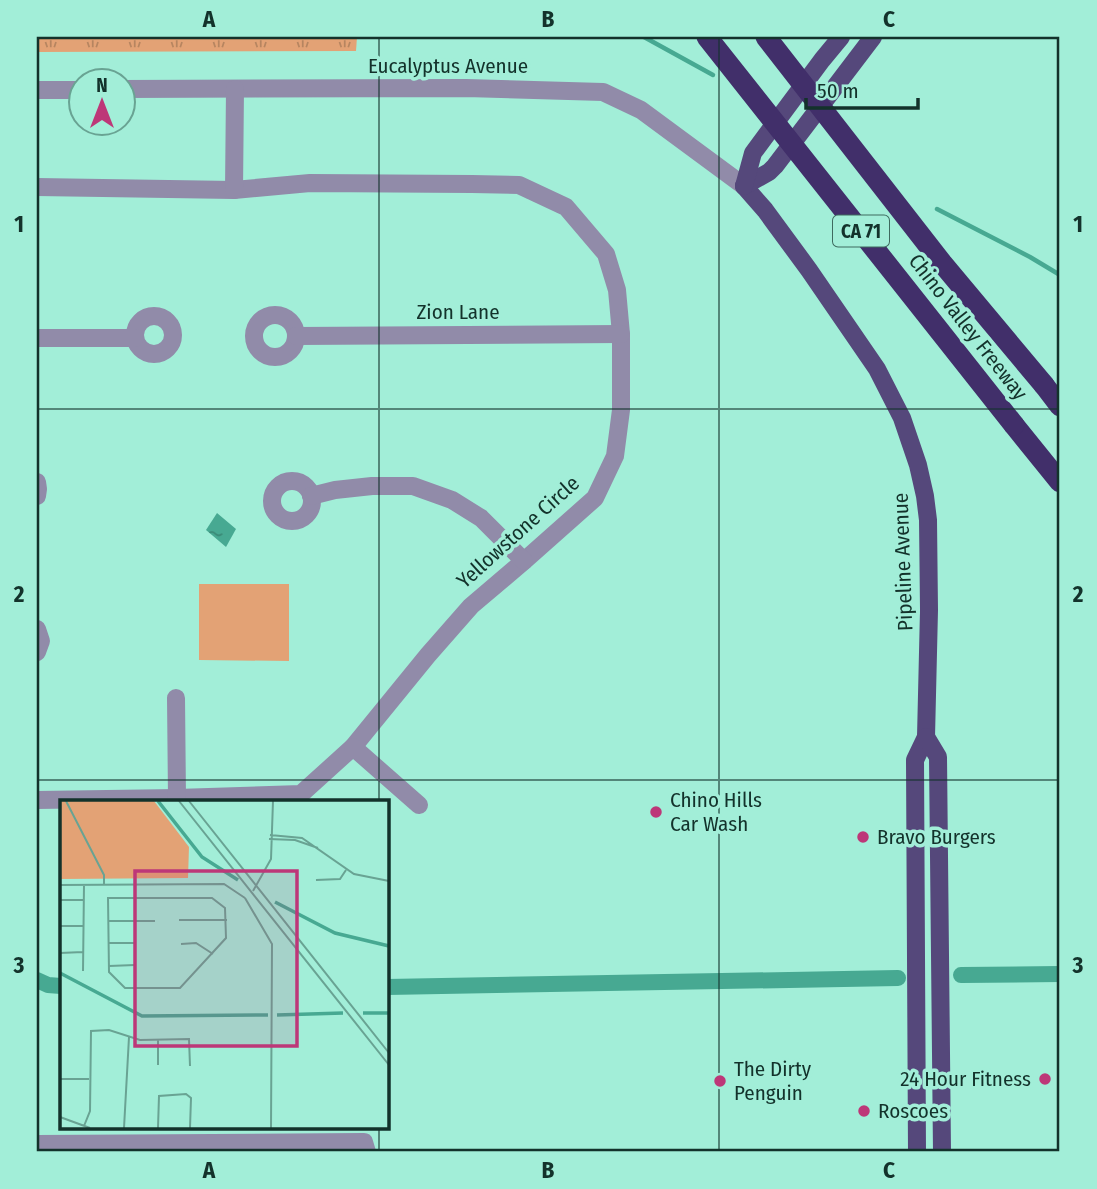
<svg xmlns="http://www.w3.org/2000/svg" width="1097" height="1189" viewBox="0 0 1097 1189" font-family="'Fira Sans Condensed',sans-serif">
  <style>
    .grass { fill: url(#grass-tufts) }
    .pitch { fill: #e3a275 }
    .water { fill: url(#water-ripples) }
    .lines { fill: none; stroke-linecap: round; stroke-linejoin: round }
    .stream { stroke: #47a992; stroke-width: 4.5 }
    .canal { stroke: #47a992; stroke-width: 16 }
    .minor { stroke: #918ba9; stroke-width: 18 }
    .major { stroke: #55487b; stroke-width: 18 }
    .highway { stroke: #412f6a; stroke-width: 21 }
    .highway-bridge { stroke: #412f6a; stroke-width: 21 }
    .grid { fill: none; stroke: #13322b; stroke-width: 2; stroke-opacity: 0.55 }
    .poi-dot { fill: #bd3778; stroke: #a2eed8; stroke-width: 2.5 }
    .labels { text-anchor: middle; stroke-width: 7; stroke-linejoin: round; paint-order: stroke }
    .shield { fill: #a2eed8; stroke: #3e6a5f; stroke-width: 2 }
    .shield-label { font-size: 19px; font-weight: bold; fill: #13322b }
    .street-label { font-size: 21px; fill: #13322b; stroke: #a2eed8 }
    .poi-label { font-size: 21px; fill: #13322b; stroke: #a2eed8; text-anchor: start }
    .inset-river { fill: none; stroke: #47a992; stroke-width: 3.5 }
    .inset-road { fill: none; stroke: #69a393; stroke-width: 2 }
    .view { fill: #bd3778; fill-opacity: 0.15; stroke: #bd3778; stroke-width: 3.5 }
    .inset-edge { fill: none; stroke: #13322b; stroke-width: 3.5 }
    .neatline { fill: none; stroke: #13322b; stroke-width: 2.5 }
    .grid-label { font-size: 23px; text-anchor: middle; font-weight: bold; fill: #13322b }
  </style>
  <defs>
    <pattern id="grass-tufts" width="24" height="20" patternUnits="userSpaceOnUse" patternTransform="scale(1.75)"><rect width="24" height="20" fill="#e3a275"/><path d="M3 7l-1-3M5 7V3M7 7l1-3M15 17l-1-3M17 17v-4M19 17l1-3" fill="none" stroke="#b78560"/></pattern>
    <pattern id="water-ripples" width="26" height="14" patternUnits="userSpaceOnUse" patternTransform="scale(1.75)"><rect width="26" height="14" fill="#47a992"/><path d="M2 4q2-2 4 0t4 0M15 11q2-2 4 0t4 0" fill="none" stroke="#3a8a77"/></pattern>
  </defs>
  <rect width="100%" height="100%" fill="#a2eed8"/>
  <!-- grass -->
  <path class="grass" d="M37,37h320l-1,14 -319,1z"/>
  <!-- pitch -->
  <path class="pitch" d="M199,584h90v77l-90,-1z"/>
  <!-- water -->
  <path class="water" d="M217,513l19,16 -10,18 -20,-17z"/>
  <g class="lines">
    <!-- stream -->
    <g class="stream">
      <path d="M644,37l69,38"/>
      <path d="M937,209l93,48 30,18"/>
    </g>
    <!-- canal -->
    <g class="canal">
      <path d="M961,975l99,-1"/>
      <path d="M37,980l11,5 13,1"/>
      <path d="M387,987l511,-9"/>
    </g>
    <!-- minor -->
    <g class="minor">
      <path d="M122,89l344,-1 137,4 38,18 103,76"/>
      <path d="M37,90h43"/>
      <path d="M37,187l197,3 76,-7 162,1 47,1 47,22 40,47 11,36 4,44v76l-6,46 -20,42 -71,63 -53,45 -43,49 -75,92 -52,47 -124,4 -140,2"/>
      <path d="M234,190l1,-101"/>
      <circle cx="275" cy="336" r="21"/>
      <circle cx="154" cy="335" r="19"/>
      <path d="M296,336l325,-2"/>
      <path d="M37,338h98"/>
      <circle cx="292" cy="501" r="20"/>
      <path d="M37,482l1,7 -1,7"/>
      <path d="M311,496l24,-6 37,-4h41l39,14 29,18 43,43"/>
      <path d="M37,629l4,12 -4,11"/>
      <path d="M176,698l1,100"/>
      <path d="M353,747l66,58"/>
      <path d="M37,1144l327,-2 3,10"/>
    </g>
    <!-- major -->
    <g class="major">
      <path d="M744,186l21,24 44,60 68,99 25,49 16,47 7,31 3,24 1,90 -3,127 -11,23 2,392"/>
      <path d="M744,186l25,-14 6,-6 98,-129"/>
      <path d="M744,186l9,-33 69,-93 19,-23"/>
      <path d="M926,737l12,20 4,395"/>
    </g>
    <!-- highway -->
    <g class="highway">
      <path d="M1044,385l16,21"/>
      <path d="M1014,425l46,57"/>
    </g>
    <!-- highway-bridge -->
    <g class="highway-bridge">
      <path d="M707,37l307,388"/>
      <path d="M766,37l176,226 102,122"/>
    </g>
  </g>
  <!-- grid -->
  <path class="grid" d="M379,37v765M719,37v1115M37,409h1023M37,780h1023M379,1128v24"/>
  <!-- markers -->
  <g class="poi-dot">
    <circle cx="656" cy="812" r="7"/>
    <circle cx="863" cy="837" r="7"/>
    <circle cx="1045" cy="1079" r="7"/>
    <circle cx="720" cy="1081" r="7"/>
    <circle cx="864" cy="1111" r="7"/>
  </g>
  <g class="labels">
    <!-- shield labels -->
    <rect class="shield" x="833" y="215.5" width="56" height="31" rx="5"/>
    <g class="shield-label">
      <text x="861" y="238">CA 71</text>
    </g>
    <!-- street labels -->
    <g class="street-label">
      <text x="448" y="73">Eucalyptus Avenue</text>
      <text x="458" y="319">Zion Lane</text>
      <text transform="translate(968 327) rotate(52)" y="7">Chino Valley Freeway</text>
      <text transform="translate(518 532) rotate(-42)" y="7">Yellowstone Circle</text>
      <text transform="translate(903 562) rotate(-92)" y="7">Pipeline Avenue</text>
    </g>
    <!-- poi labels -->
    <g class="poi-label">
      <text x="670" y="807">Chino Hills<tspan x="670" dy="24">Car Wash</tspan></text>
      <text x="877" y="844">Bravo Burgers</text>
      <text x="734" y="1076">The Dirty<tspan x="734" dy="24">Penguin</tspan></text>
      <text x="1031" y="1086" text-anchor="end">24 Hour Fitness</text>
      <text x="878" y="1118">Roscoes</text>
    </g>
  </g>
  <!-- overview -->
  <g transform="translate(60 800)">
    <rect width="329" height="329" fill="#a2eed8"/>
    <path d="M0,1h94l35,46 -1,31 -128,1z" fill="#e3a275"/>
    <path class="inset-river" d="M98,1l44,56 36,23M215,102l60,31 54,13M0,173l82,43 126,-1M303,213h26M217,215l66,-2"/>
    <path class="inset-road" d="M6,1l38,74v9M119,1l210,264M129,1l200,252M210,35l32,3 52,36 35,7M209,39l26,1 23,8M256,80l24,-1 6,-9M0,85l164,-1 21,14M193,91l18,-32 2,-58M48,98h104l13,10 1,30 -46,50h-55l-16,-16zM185,98l27,46 -1,184M0,100h23M119,120h48M49,121h46M0,126h23M49,143h26M121,144l15,-1 17,11M0,153l23,-1M49,166l26,-1M23,171l1,-86M98,265v-25M0,279h29M0,317l30,11M24,326l6,-15 1,-80 18,-1 31,10 49,-1 1,27M64,328l5,-91M98,328l1,-32 27,-2 5,4 -1,30"/>
    <path class="view" d="M75,71h162v175h-162z"/>
    <rect width="329" height="329" class="inset-edge"/>
  </g>
  <!-- border -->
  <rect width="1097" height="1189" fill="none" stroke="#a2eed8" stroke-width="77"/>
  <!-- north arrow -->
  <g transform="translate(102 102)"><circle r="33" fill="#a2eed8" stroke="#69a393" stroke-width="2"/>
  <path d="M0-5L12 26L0 18L-12 26Z" fill="#bd3778"/>
  <text y="-10" font-size="19" font-weight="bold" text-anchor="middle" fill="#13322b">N</text>
  </g>
  <!-- scale -->
  <path d="M806 98v10h112v-10" fill="none" stroke="#13322b" stroke-width="3.5"/>
  <text x="817" y="98" font-size="21" fill="#13322b" stroke="#a2eed8" stroke-width="5" paint-order="stroke">50 m</text>
  <rect x="38" y="38" width="1020" height="1112" class="neatline"/>
  <g class="grid-label">
    <text x="209" y="27">A</text>
    <text x="548" y="27">B</text>
    <text x="889" y="27">C</text>
    <text x="19" y="232">1</text>
    <text x="1078" y="232">1</text>
    <text x="19" y="602">2</text>
    <text x="1078" y="602">2</text>
    <text x="19" y="973">3</text>
    <text x="1078" y="973">3</text>
    <text x="209" y="1178">A</text>
    <text x="548" y="1178">B</text>
    <text x="889" y="1178">C</text>
  </g>
</svg>
